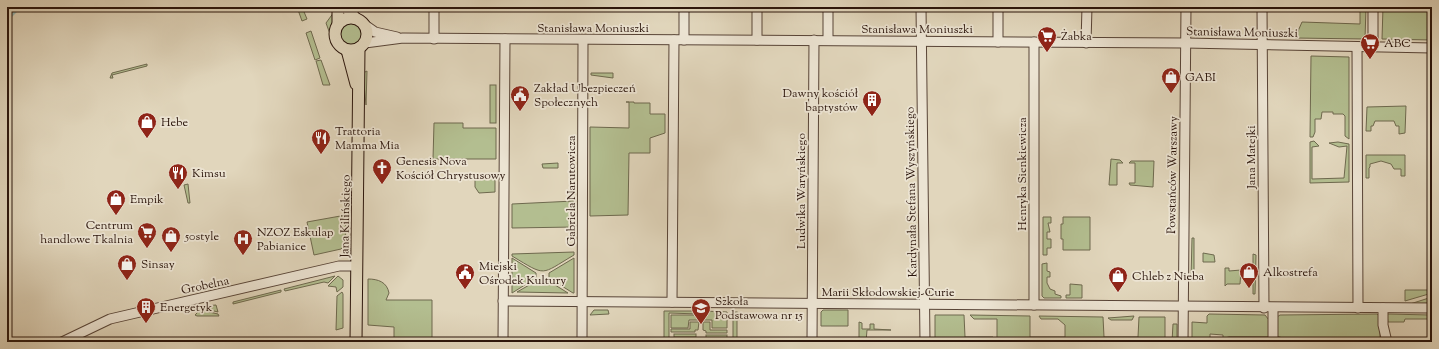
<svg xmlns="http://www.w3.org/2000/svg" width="1439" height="349" viewBox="0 0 1439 349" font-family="'Sorts Mill Goudy',serif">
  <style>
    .green { fill: #b3be90; stroke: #6e694e }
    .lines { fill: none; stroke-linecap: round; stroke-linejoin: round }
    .river { stroke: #95b8b7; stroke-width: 14 }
    .minor-casing { stroke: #584437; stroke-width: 11 }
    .major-casing { stroke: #2a140b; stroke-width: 13 }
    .minor { stroke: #ece4d3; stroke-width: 9 }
    .major { stroke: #e1d6bc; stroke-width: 11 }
    .labels { text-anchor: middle; stroke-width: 3.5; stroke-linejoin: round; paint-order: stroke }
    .street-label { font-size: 12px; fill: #2a140b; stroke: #ece4d3 }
    .poi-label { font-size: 12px; fill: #2a140b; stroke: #ece4d3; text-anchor: start }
  </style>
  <rect width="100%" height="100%" fill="#e1d6bc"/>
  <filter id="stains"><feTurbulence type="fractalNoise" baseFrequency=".005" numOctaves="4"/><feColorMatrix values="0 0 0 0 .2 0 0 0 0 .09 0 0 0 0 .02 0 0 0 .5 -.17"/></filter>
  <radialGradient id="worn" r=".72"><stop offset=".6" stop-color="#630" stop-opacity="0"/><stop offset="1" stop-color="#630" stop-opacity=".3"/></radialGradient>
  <!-- green -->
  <g class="green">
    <path d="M297,7h5l5,12 -5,2z"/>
    <path d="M1303,7h40v2l-40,-1z"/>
    <path d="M1360,7h6l-1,32 -70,-1 7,-16 58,2z"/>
    <path d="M1383,7h49v33l-50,-1z"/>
    <path d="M334,12c1,6 1,8 -1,13 -6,13 3,21 11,29l1,6 -4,-7 -7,-8 -8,-22z"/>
    <circle cx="351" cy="34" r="11"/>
    <path d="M311,31l9,27 -5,2 -9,-27z"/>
    <path d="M1311,56l38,1v82l-4,-3v-20l-2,-2h-10v-2h-11l-1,7h-6v13l-2,5h-3z"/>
    <path d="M321,60l9,25h-7l-7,-24z"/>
    <path d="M147,64v2l-35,9 1,3h-3l2,-5z"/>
    <path d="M367,71l-1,34 -3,-32z"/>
    <path d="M591,73h22v5l-22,-3z"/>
    <rect x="490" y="85" width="6" height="38"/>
    <path d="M626,102h8v1h16v11h15v19l-15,5v15h-21l-1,62 -38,1v-89l39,1v-26z"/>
    <path d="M1406,106l-1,27 -6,1v-8h-3l-2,-5h-19l-2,5h-2v5h-5l1,-24z"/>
    <path d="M434,123h29v5h33v31h-63z"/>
    <path d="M1314,141l5,5 -7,1v32l32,-1 3,-32 -8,1 -10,-4 9,-1 11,2v38l-39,1v-41z"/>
    <path d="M1366,155h39v21h-4v-7h-7l-3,-5 -10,-3 -11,3v3l-1,1v10h-3z"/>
    <path d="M1111,159l9,1 3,3h-6v22h-8z"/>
    <path d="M1131,161h23l-1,26 -23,-2 -1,-2h6v-20h-6z"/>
    <path d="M558,163v5h-15l-1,-4z"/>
    <path d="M495,176v16l-16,1 -4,-6v-10z"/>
    <path d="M188,184l2,19h-2l-4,-18z"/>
    <path d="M574,201v26l-62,1v-24z"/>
    <path d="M346,215l-1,30 -4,4 -27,6 -7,-33z"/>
    <path d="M1043,217h8v6h-3l2,9h-3v7h4v9h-4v7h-4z"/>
    <path d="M1063,217h27v33h-27v-11h-2v-15h2z"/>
    <path d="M1192,238h2v41h-3z"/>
    <path d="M574,252v3c-34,20 -27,22 -62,1v-2z"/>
    <path d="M1203,253l11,2 1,7h-12z"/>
    <path d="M1253,254l3,1 -1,39h-2z"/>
    <path d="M512,258l24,15v5l-24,15z"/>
    <path d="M574,258v35h-1l-24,-15v-5z"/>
    <path d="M1047,263v8l3,1v5h-3v6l3,6 5,2v3l6,2v2h-17l-2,-2v-32z"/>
    <path d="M1225,268h4v3l12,-1 -1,14h-13l-2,2z"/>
    <path d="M335,276l-7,7 -4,-1 -39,9 -1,-2z"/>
    <path d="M338,276l5,4v7l-6,5 -1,-5 -8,-1z"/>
    <path d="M368,279c10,0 19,3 21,14l-3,7h46v42h-24v-2h-14v-13l-26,-2z"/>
    <path d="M538,280h9l21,13 -51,-1z"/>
    <path d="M1070,284l12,1v13h-16v-3h4z"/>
    <path d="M281,290v2l-48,12v-2z"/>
    <path d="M1405,290h27v3l-27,8z"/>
    <path d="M342,292l1,2v34l-7,2 1,-34z"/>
    <path d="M1432,297v6l-22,1z"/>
    <path d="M216,305l2,7 -16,-4 2,-2z"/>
    <path d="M200,310l18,4 1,2h-22l-2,-1z"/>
    <path d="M594,310h14l1,4 -19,1z"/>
    <path d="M823,310h25v16h-27v-14z"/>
    <path d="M664,311h35v3l-30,-1v29h-5z"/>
    <path d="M703,311l24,1v16h-15v-8h-9z"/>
    <rect x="733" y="312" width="4" height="30"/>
    <path d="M1209,314l56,1 4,5v17l-4,2h-42v-4l-13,-1v8h-18v-20l15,1v-7z"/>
    <path d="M1377,314l3,3v21l-2,1 -101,-1v-21l3,-2z"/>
    <path d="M1388,314l42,1v4h-25l-1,3h-16l-1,-7z"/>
    <path d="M671,315h28l-1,5h-9l-1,8h-17z"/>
    <path d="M935,315h29l1,22h28v5h-39v-2l-19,2z"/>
    <path d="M970,315l60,1v21h35v-12l-7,-6h-17l-2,-3 64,1 1,20h34l1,-20h26v25l-95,-2v2h-47v-2l-26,-1v-20h-23z"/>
    <path d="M1134,316l-2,4h-21l-3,-2z"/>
    <path d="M690,322h9l-1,8h-3v2h-24v-3h19z"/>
    <path d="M703,322h7v8h17v3h-21v-2l-3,-1z"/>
    <path d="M859,322l3,1v6h8v-5h4v5l17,1h-24l-1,12h-7z"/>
    <path d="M1173,324h4v18h-5z"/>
    <rect x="674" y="334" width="22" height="3"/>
    <rect x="706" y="335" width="21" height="3"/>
  </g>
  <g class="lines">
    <!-- river -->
    <path class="river" d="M7,12l5,-5"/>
    <defs>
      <g id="minor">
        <path d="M921,7l4,335"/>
        <path d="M1262,7l2,301"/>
        <path d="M365,25l10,7 22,5"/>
        <path d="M434,39v-32"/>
        <path d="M684,40v-33"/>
        <path d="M757,40v-33"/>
        <path d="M828,40v-33"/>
        <path d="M998,42v-35"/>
        <path d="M365,43l38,-5 782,5 247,5"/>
        <path d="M1086,43l1,-36"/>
        <path d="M1357,47l1,261"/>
        <path d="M1373,47v-40"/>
        <path d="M503,301l929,7"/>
        <path d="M672,302l2,-262"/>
        <path d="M1034,305v-263"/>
        <path d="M1273,308v34h6"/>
        <path d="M1383,308v17l4,17"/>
        <path d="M62,342l48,-23 229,-53h18"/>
        <path d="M503,342l2,-303"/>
        <path d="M582,342l1,-302"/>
        <path d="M812,342l2,-302"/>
        <path d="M1183,342l3,-335"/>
        <path d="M1229,342h44"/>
      </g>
      <g id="major">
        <path d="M338,7v16"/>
        <path d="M346,7l9,11"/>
        <circle cx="351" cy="34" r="16"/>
        <path d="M347,50l9,34"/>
        <path d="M356,342l3,-294"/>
      </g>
    </defs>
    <!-- minor casing -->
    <use href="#minor" class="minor-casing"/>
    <!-- major casing -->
    <use href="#major" class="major-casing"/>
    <!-- minor -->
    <use href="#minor" class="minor"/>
    <!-- major -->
    <use href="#major" class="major"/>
  </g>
  <!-- icons -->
  <defs>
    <symbol id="supermarket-pin" viewBox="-11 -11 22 30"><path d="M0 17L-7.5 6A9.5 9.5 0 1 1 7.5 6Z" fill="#8f2418" stroke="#ece4d3"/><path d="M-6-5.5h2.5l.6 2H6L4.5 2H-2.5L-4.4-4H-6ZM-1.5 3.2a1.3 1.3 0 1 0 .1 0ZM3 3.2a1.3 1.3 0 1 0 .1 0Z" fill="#fff"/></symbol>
    <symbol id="shop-pin" viewBox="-11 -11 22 30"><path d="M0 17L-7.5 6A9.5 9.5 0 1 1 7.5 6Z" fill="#8f2418" stroke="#ece4d3"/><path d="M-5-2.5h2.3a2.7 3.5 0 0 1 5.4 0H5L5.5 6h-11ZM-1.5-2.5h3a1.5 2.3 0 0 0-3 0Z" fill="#fff"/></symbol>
    <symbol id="civic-pin" viewBox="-11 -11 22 30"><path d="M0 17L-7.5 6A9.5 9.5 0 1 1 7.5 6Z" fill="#8f2418" stroke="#ece4d3"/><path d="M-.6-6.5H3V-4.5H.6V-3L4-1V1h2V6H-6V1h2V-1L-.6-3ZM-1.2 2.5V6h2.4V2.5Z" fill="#fff"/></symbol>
    <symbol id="building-pin" viewBox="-11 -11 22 30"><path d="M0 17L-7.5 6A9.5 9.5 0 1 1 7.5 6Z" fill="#8f2418" stroke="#ece4d3"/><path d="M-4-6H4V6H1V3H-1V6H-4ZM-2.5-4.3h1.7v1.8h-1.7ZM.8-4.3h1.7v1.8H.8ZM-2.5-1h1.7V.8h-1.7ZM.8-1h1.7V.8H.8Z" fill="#fff"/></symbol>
    <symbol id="restaurant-pin" viewBox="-11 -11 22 30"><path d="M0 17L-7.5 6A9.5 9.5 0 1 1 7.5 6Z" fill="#8f2418" stroke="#ece4d3"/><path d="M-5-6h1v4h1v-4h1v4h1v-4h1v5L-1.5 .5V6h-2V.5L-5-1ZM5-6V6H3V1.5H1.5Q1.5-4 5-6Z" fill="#fff"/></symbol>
    <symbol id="church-pin" viewBox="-11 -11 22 30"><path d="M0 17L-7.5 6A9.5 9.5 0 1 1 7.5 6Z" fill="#8f2418" stroke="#ece4d3"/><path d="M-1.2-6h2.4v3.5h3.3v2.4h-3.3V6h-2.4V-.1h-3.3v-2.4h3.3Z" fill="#fff"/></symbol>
    <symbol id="hospital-pin" viewBox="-11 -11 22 30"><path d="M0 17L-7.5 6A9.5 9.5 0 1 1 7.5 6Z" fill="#8f2418" stroke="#ece4d3"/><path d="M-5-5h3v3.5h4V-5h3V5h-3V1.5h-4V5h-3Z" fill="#fff"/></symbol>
    <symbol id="school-pin" viewBox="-11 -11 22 30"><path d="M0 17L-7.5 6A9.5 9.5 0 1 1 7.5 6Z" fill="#8f2418" stroke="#ece4d3"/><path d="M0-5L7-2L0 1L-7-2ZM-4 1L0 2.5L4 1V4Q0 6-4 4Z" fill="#fff"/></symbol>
  </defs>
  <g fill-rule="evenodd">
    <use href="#supermarket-pin" x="1036" y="25" width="22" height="30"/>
    <use href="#supermarket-pin" x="1359" y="32" width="22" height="30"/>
    <use href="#shop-pin" x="1160" y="66" width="22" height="30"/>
    <use href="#civic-pin" x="509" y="84" width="22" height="30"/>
    <use href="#building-pin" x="861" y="89" width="22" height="30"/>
    <use href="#shop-pin" x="136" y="111" width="22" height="30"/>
    <use href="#restaurant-pin" x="310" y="127" width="22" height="30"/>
    <use href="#church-pin" x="371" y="157" width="22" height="30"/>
    <use href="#restaurant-pin" x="167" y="162" width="22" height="30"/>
    <use href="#shop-pin" x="105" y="188" width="22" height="30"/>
    <use href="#supermarket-pin" x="136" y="221" width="22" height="30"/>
    <use href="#shop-pin" x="160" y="225" width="22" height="30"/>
    <use href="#hospital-pin" x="232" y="228" width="22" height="30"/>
    <use href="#shop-pin" x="116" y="253" width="22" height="30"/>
    <use href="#shop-pin" x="1238" y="261" width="22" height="30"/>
    <use href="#civic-pin" x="454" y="262" width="22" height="30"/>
    <use href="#shop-pin" x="1107" y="265" width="22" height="30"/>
    <use href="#building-pin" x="135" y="296" width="22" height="30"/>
    <use href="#school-pin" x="690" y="297" width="22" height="30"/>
  </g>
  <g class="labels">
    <!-- street labels -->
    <g class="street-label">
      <text x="593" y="32">Stanisława Moniuszki</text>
      <text x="917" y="33">Stanisława Moniuszki</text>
      <text transform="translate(1242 32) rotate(1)" y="4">Stanisława Moniuszki</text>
      <text transform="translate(1251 157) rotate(-90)" y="4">Jana Matejki</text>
      <text transform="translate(1022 174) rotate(-90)" y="4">Henryka Sienkiewicza</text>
      <text transform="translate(1172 175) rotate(-89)" y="4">Powstańców Warszawy</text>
      <text transform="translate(571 191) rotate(-90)" y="4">Gabriela Narutowicza</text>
      <text transform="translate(801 191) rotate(-90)" y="4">Ludwika Waryńskiego</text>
      <text transform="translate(911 192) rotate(-91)" y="4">Kardynała Stefana Wyszyńskiego</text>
      <text transform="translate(345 216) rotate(-89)" y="4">Jana Kilińskiego</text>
      <text transform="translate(205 285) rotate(-12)" y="4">Grobelna</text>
      <text x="888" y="296">Marii Skłodowskiej-Curie</text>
    </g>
    <!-- poi labels -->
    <g class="poi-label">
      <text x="1061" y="40">Żabka</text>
      <text x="1384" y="47">ABC</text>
      <text x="1185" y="81">GABI</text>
      <text x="534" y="92">Zakład Ubezpieczeń<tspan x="534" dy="14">Społecznych</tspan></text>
      <text x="858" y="97" text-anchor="end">Dawny kościół<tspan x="858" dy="14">baptystów</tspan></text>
      <text x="161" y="126">Hebe</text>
      <text x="335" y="135">Trattoria<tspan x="335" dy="14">Mamma Mia</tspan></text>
      <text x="396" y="165">Genesis Nova<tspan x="396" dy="14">Kościół Chrystusowy</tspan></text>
      <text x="192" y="177">Kimsu</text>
      <text x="130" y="203">Empik</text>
      <text x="133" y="229" text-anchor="end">Centrum<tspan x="133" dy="14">handlowe Tkalnia</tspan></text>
      <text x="257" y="236">NZOZ Eskulap<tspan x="257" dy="14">Pabianice</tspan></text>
      <text x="185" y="240">50style</text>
      <text x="141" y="268">Sinsay</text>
      <text x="479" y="270">Miejski<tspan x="479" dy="14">Ośrodek Kultury</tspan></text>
      <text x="1263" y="276">Alkostrefa</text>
      <text x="1132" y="280">Chleb z Nieba</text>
      <text x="715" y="305">Szkoła<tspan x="715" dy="14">Podstawowa nr 15</tspan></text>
      <text x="160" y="311">Energetyk</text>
    </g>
  </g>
  <!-- margin -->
  <rect width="1439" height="349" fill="none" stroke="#e1d6bc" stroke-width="24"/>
  <rect x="8" y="8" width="1423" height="333" fill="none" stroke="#2a140b" stroke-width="2"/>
  <rect x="12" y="12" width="1415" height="325" fill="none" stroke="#2a140b"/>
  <rect width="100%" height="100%" filter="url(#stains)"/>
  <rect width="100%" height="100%" fill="url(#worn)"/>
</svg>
